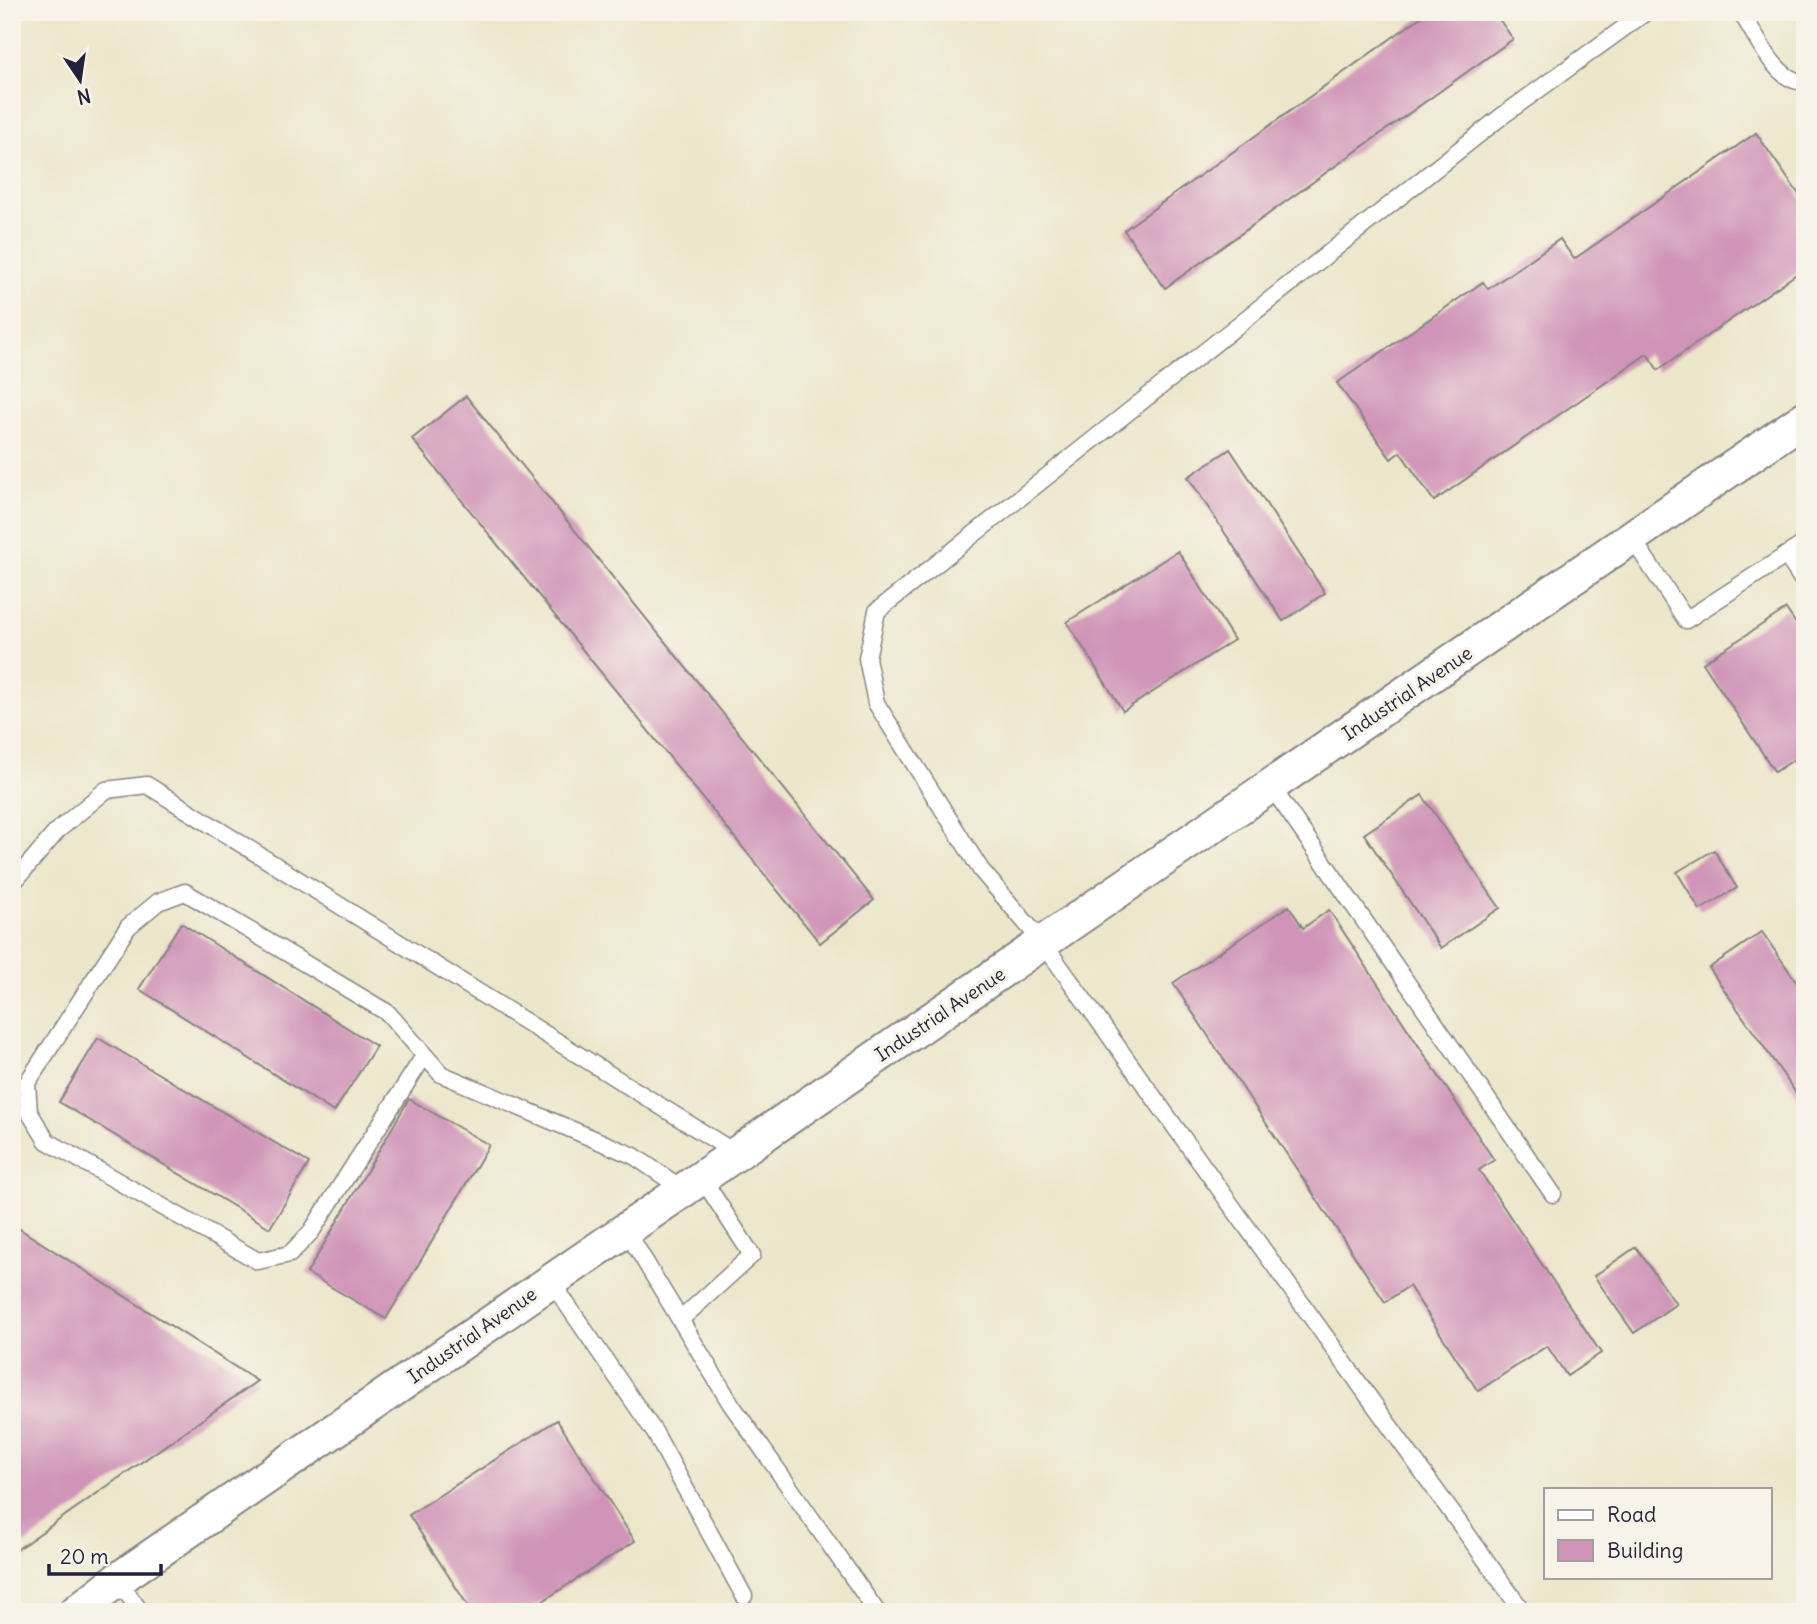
<svg xmlns="http://www.w3.org/2000/svg" width="1817" height="1624" font-family="Delius,sans-serif">
	<style>
		.building { fill: #d094b8 }
		.lines { fill: none; stroke-linecap: round; stroke-linejoin: round }
		.service-casing { stroke: #878482; stroke-width: 19 }
		.minor-casing { stroke: #878482; stroke-width: 37 }
		.service { stroke: #fff; stroke-width: 16 }
		.minor { stroke: #fff; stroke-width: 33 }
		.labels { text-anchor: middle; stroke-width: 6; stroke-linejoin: round; paint-order: stroke }
		.street-label { font-size: 19px; fill: #22223b; stroke: #f7f3e8 }
	</style>
	<rect width="100%" height="100%" fill="#f7f3e8"/>
	<filter id="ink" filterUnits="userSpaceOnUse"><feTurbulence type="fractalNoise" baseFrequency=".0143" numOctaves="2"/><feDisplacementMap in="SourceGraphic" scale="14" xChannelSelector="R" yChannelSelector="G"/><feConvolveMatrix kernelMatrix="1 2 1 2 8 2 1 2 1" color-interpolation-filters="sRGB"/></filter>
	<filter id="wash" filterUnits="userSpaceOnUse"><feTurbulence type="fractalNoise" baseFrequency=".00686" numOctaves="4" result="noise"/><feDisplacementMap in="SourceGraphic" scale="28" xChannelSelector="R" yChannelSelector="G"/><feGaussianBlur stdDeviation="1.57" result="paint"/><feColorMatrix in="noise" values="0 0 0 0 0 0 0 0 0 0 0 0 0 0 0 0 0 1.4 0 .05"/><feComposite in="paint" operator="in"/></filter>
	<g filter="url(#wash)">
		<rect width="100%" height="100%" fill="#ece6ca"/>
		<g id="blocks">
			<g class="building">
				<path d="M 1428,12 L 1494,12 L 1513,39 L 1165,288 L 1124,230 Z"/>
				<path d="M 1756,133 L 1805,203 L 1805,268 L 1658,370 L 1647,354 L 1434,501 L 1400,452 L 1391,459 L 1337,383 L 1483,282 L 1488,289 L 1560,239 L 1574,259 Z"/>
				<path d="M 466,396 L 874,900 L 820,943 L 412,439 Z"/>
				<path d="M 1230,449 L 1325,593 L 1283,621 L 1188,477 Z"/>
				<path d="M 1178,551 L 1234,640 L 1123,711 L 1067,622 Z"/>
				<path d="M 1786,609 L 1805,637 L 1805,752 L 1775,772 L 1703,663 Z"/>
				<path d="M 1422,795 L 1500,908 L 1441,948 L 1364,834 Z"/>
				<path d="M 1714,850 L 1737,888 L 1700,910 L 1677,872 Z"/>
				<path d="M 1289,906 L 1303,928 L 1329,910 L 1494,1160 L 1479,1170 L 1601,1353 L 1567,1376 L 1547,1346 L 1478,1391 L 1409,1286 L 1385,1302 L 1173,983 Z"/>
				<path d="M 181,923 L 376,1046 L 334,1112 L 139,989 Z"/>
				<path d="M 1762,932 L 1805,994 L 1805,1106 L 1709,968 Z"/>
				<path d="M 98,1038 L 309,1163 L 270,1228 L 59,1102 Z"/>
				<path d="M 409,1099 L 489,1145 L 386,1319 L 307,1273 Z"/>
				<path d="M 12,1224 L 257,1381 L 12,1553 Z"/>
				<path d="M 1636,1247 L 1676,1304 L 1634,1333 L 1594,1276 Z"/>
				<path d="M 557,1420 L 635,1541 L 526,1612 L 472,1612 L 409,1515 Z"/>
			</g>
		</g>
	</g>
	<g filter="url(#ink)">
		<use href="#blocks" fill-opacity="0" stroke="#878482" stroke-width="2"/>
		<g class="lines">
			<defs>
				<g id="service">
					<path d="M 1741,12 C 1754,32 1778,86 1805,81"/>
					<path d="M 1632,538 L 1686,620 L 1805,543"/>
					<path d="M 1786,555 L 1805,584"/>
					<path d="M 1271,786 L 1553,1194"/>
					<path d="M 12,884 L 58,830 L 106,790 L 147,785 L 737,1154"/>
					<path d="M 424,1056 L 311,1232 L 290,1254 L 258,1261 L 47,1141 L 29,1112 L 27,1083 L 128,927 L 158,902 L 185,892 L 388,1013 L 441,1074 L 634,1156 L 684,1190"/>
					<path d="M 626,1230 L 731,1404 L 877,1612"/>
					<path d="M 551,1281 L 655,1433 L 744,1596"/>
					<path d="M 680,1320 L 752,1255 L 702,1178"/>
					<path d="M 117,1580 L 141,1612"/>
					<path d="M 1523,1612 L 1043,943 L 981,870 L 876,703 L 867,658 L 877,611 L 1502,116 L 1646,12"/>
				</g>
				<path id="minor" d="M 76,1612 L 117,1580 L 1805,418"/>
			</defs>
			<use href="#service" class="service-casing"/>
			<use href="#minor" class="minor-casing"/>
			<use href="#service" class="service"/>
			<use href="#minor" class="minor"/>
		</g>
	</g>
	<g class="labels">
		<g class="street-label">
			<text transform="translate(1407 693) rotate(-34)" y="7">Industrial Avenue</text>
			<text transform="translate(940 1014) rotate(-34)" y="7">Industrial Avenue</text>
			<text transform="translate(472 1335) rotate(-35)" y="7">Industrial Avenue</text>
		</g>
	</g>
	<rect width="1817" height="1624" fill="none" stroke="#f7f3e8" stroke-width="42"/>
	<rect x="1544" y="1488" width="228" height="91" fill="#f7f3e8" stroke="#a29fa3" stroke-width="2"/>
	<rect x="1558" y="1510" width="35" height="10" fill="#ffffff" stroke="#a29fa3" stroke-width="2"/>
	<text x="1607" y="1522" font-size="21" fill="#22223b">Road</text>
	<rect x="1558" y="1540" width="35" height="21" fill="#d094b8" stroke="#a29fa3" stroke-width="2"/>
	<text x="1607" y="1558" font-size="21" fill="#22223b">Building</text>
	<g transform="translate(80 80) rotate(167)" stroke="#f7f3e8" stroke-width="5" paint-order="stroke">
	<path d="M0-5L12 26L0 18L-12 26Z" fill="#22223b"/>
	<text y="-10" font-size="19" font-weight="bold" text-anchor="middle" fill="#22223b">N</text>
	</g>
	<path d="M49 1564v10h112v-10" fill="none" stroke="#22223b" stroke-width="3.5"/>
	<text x="60" y="1564" font-size="21" fill="#22223b" stroke="#f7f3e8" stroke-width="5" paint-order="stroke">20 m</text>
</svg>
